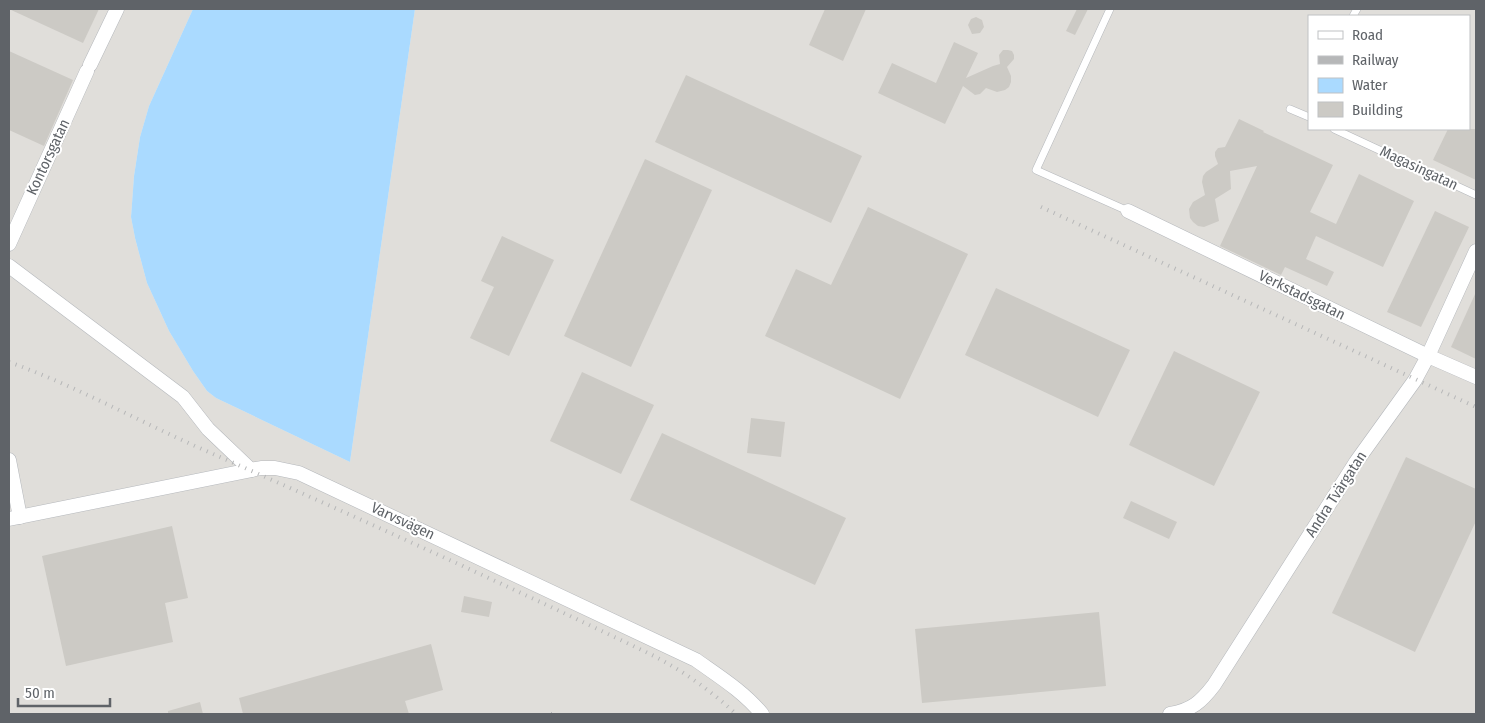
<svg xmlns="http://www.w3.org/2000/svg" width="1485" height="723" font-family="'Fira Sans Condensed',sans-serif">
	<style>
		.industrial { fill: #e0deda; fill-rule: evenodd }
		.water { fill: #aadaff }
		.building { fill: #cccac5 }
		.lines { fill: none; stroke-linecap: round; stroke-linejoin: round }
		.service-casing { stroke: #b5b8bc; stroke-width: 8 }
		.minor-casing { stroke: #b5b8bc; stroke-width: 15 }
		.service { stroke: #fff; stroke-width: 7 }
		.minor { stroke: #fff; stroke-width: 14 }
		.rail { stroke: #b6b7b8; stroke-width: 4; stroke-dasharray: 1 6; stroke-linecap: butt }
		.labels { text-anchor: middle; stroke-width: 4; stroke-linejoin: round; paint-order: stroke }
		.street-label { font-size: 15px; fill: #5f6368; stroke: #fff }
	</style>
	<rect width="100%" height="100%" fill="#f1efe8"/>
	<path class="industrial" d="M 9,9 L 193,9 L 149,106 L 140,137 L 134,176 L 131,217 L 135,238 L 147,283 L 169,331 L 193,371 L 207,391 L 216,398 L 350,462 L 415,9 L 1476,9 L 1476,714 L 9,714 ZM 1309,16 L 1469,16 L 1469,129 L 1309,129 Z"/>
	<path class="water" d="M 193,9 L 415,9 L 350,462 L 216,398 L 207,391 L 193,371 L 169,331 L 147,283 L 135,238 L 131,217 L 134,176 L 140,137 L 149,106 Z"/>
	<g class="building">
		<path d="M 9,9 L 99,9 L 83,43 Z"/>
		<path d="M 825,9 L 866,9 L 843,61 L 809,45 Z"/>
		<path d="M 1077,9 L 1088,9 L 1075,35 L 1066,31 Z"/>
		<path d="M 976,17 L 982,20 L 984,27 L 980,33 L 972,34 L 968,25 L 971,19 Z"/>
		<path d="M 954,42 L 978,53 L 966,78 L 993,66 L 1000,64 L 999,55 L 1003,50 L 1008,50 L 1012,51 L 1014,55 L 1014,59 L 1007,67 L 1011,76 L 1011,82 L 1009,87 L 1005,90 L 997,92 L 986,88 L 980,94 L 975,95 L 963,86 L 945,124 L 878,93 L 892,63 L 936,83 Z"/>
		<path d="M 9,51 L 73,80 L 44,146 L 9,130 Z"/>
		<path d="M 686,75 L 862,156 L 831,223 L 655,142 Z"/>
		<path d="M 1239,119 L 1264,131 L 1263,132 L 1333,165 L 1310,212 L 1336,224 L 1359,174 L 1414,201 L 1383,267 L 1316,236 L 1306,259 L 1334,272 L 1327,286 L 1285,267 L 1281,275 L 1220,246 L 1257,166 L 1230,171 L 1231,189 L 1215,199 L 1219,221 L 1204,227 L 1198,226 L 1193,222 L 1190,218 L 1189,209 L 1193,202 L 1205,195 L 1202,182 L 1203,176 L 1206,172 L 1218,164 L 1215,156 L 1215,152 L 1218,148 L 1225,147 Z"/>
		<path d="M 1448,129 L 1476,129 L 1476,180 L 1433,160 Z"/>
		<path d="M 645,159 L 712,190 L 631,367 L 564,336 Z"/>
		<path d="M 868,207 L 968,254 L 900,399 L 765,336 L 796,269 L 831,285 Z"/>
		<path d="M 1435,211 L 1469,227 L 1421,327 L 1387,312 Z"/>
		<path d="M 502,236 L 554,260 L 509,356 L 470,338 L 494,287 L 481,281 Z"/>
		<path d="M 996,288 L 1130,350 L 1098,417 L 965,355 Z"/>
		<path d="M 1476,292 L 1476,359 L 1451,347 Z"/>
		<path d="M 1174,351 L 1260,392 L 1214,486 L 1129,445 Z"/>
		<path d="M 582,372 L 654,405 L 621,474 L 550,441 Z"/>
		<path d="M 751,418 L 785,422 L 781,457 L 747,453 Z"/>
		<path d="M 662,433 L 846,518 L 815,585 L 630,500 Z"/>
		<path d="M 1406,457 L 1476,489 L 1476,521 L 1415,652 L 1332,613 Z"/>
		<path d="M 1131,501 L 1177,522 L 1169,539 L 1123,518 Z"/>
		<path d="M 172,526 L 188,598 L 165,603 L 173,642 L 66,666 L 42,556 Z"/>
		<path d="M 464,596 L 492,602 L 489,617 L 461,612 Z"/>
		<path d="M 1099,612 L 1106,686 L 922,703 L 915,629 Z"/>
		<path d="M 431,644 L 443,690 L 405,701 L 409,714 L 243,714 L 239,698 Z"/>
		<path d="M 200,702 L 203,714 L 168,714 L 168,711 Z"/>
	</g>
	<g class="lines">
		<defs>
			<g id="service">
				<path d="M 1110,9 L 1036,170 L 1128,211"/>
				<path d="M 1353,16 L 1357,9"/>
				<path d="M 1290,109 L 1309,117"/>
				<path d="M 1334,129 L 1476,195"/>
			</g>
			<g id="minor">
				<path d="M 90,65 L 117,9"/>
				<path d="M 1128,211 L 1428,356 L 1476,377"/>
				<path d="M 9,244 L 87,71"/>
				<path d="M 9,266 L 183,397 L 208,429 L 251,470"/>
				<path d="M 9,460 L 20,517"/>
				<path d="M 9,519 L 261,468 L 275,468 L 299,473 L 696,660 C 720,677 744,692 762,714"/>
				<path d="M 1170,714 C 1192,710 1201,702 1214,685 L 1356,462 L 1415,380 L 1428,356 L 1476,251"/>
			</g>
		</defs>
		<use href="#service" class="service-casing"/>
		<use href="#minor" class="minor-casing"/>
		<use href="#service" class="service"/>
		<use href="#minor" class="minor"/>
		<g class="rail">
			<path d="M 1041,207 L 1476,407"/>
			<path d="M 9,362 C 73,385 133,418 195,446 C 348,513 500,582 650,654 C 682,670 710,690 736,714"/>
			<path d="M 551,714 L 555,714"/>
		</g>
	</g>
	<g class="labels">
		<g class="street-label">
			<text transform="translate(48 157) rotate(-65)" y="5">Kontorsgatan</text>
			<text transform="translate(1419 168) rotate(25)" y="5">Magasingatan</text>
			<text transform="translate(1302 295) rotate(26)" y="5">Verkstadsgatan</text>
			<text transform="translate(1336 494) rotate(-57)" y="5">Andra Tvärgatan</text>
			<text transform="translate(403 521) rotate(25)" y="5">Varvsvägen</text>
		</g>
	</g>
	<rect width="1485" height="723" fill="none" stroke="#5f6368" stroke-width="20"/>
	<rect x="1308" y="15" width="162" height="115" fill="#ffffff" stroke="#bfc1c3"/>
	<rect x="1318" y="31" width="25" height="8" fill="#ffffff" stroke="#bfc1c3"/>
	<text x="1352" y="40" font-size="15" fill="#5f6368">Road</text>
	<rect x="1318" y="56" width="25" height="8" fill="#b6b7b8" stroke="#bfc1c3"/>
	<text x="1352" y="65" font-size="15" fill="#5f6368">Railway</text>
	<rect x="1318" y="78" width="25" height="15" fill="#aadaff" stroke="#bfc1c3"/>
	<text x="1352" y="90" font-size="15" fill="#5f6368">Water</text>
	<rect x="1318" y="102" width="25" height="15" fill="#cccac5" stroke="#bfc1c3"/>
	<text x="1352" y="115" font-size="15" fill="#5f6368">Building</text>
	<path d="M18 698v8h92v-8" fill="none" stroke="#5f6368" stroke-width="2.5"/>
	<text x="25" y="698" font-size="15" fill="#5f6368" stroke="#ffffff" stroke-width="4" paint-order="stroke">50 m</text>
</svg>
